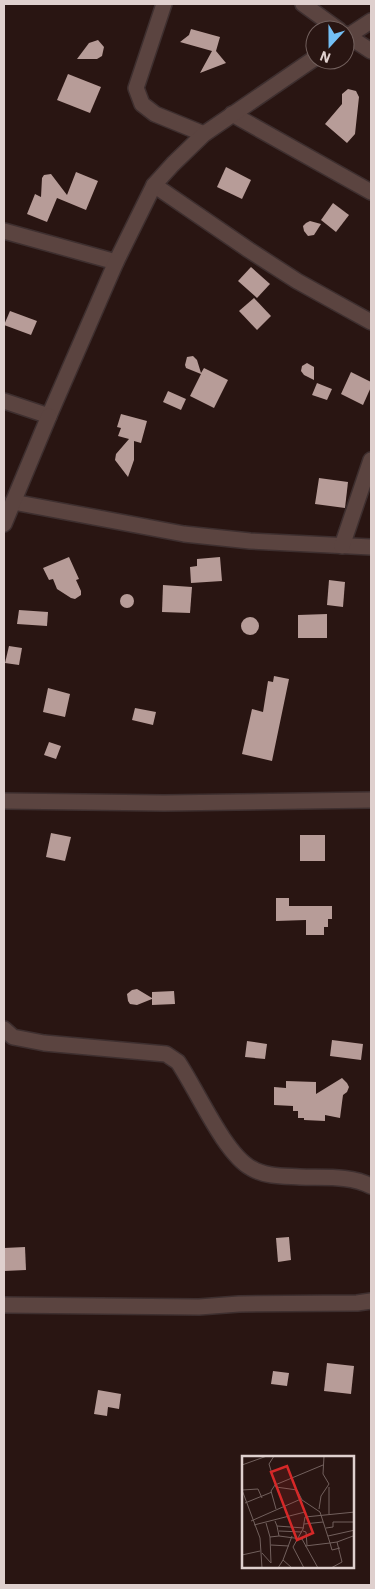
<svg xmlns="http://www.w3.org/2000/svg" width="375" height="1589" font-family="'IBM Plex Sans',sans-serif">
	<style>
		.building { fill: #b79c98 }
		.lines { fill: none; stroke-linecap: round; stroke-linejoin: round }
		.minor-casing { stroke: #3e2f2f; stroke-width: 18 }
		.minor { stroke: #5b4440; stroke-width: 15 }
		.inset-road { fill: none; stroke: #72605d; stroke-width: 1 }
		.view { fill: #d62828; fill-opacity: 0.15; stroke: #d62828; stroke-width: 2.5 }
		.inset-edge { fill: none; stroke: #dfd0ce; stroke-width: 2.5 }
	</style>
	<rect width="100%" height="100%" fill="#291512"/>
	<g class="building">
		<path d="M 191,29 L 220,37 L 216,51 L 226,63 L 200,73 L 212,51 L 180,42 L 189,35 Z"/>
		<path d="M 98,40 L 104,47 L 102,56 L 97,59 L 77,59 L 89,43 Z"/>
		<path d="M 68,74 L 101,87 L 90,113 L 57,100 Z"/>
		<path d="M 348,89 L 356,91 L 359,97 L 355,134 L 347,143 L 325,124 L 342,104 L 342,94 Z"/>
		<path d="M 226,167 L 251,180 L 242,199 L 217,187 Z"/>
		<path d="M 76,172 L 98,181 L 86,210 L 57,198 L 47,222 L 27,214 L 35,194 L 41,197 L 42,178 L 44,175 L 51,174 L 67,195 Z"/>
		<path d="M 333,203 L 349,215 L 336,232 L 321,220 Z"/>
		<path d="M 310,221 L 321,224 L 314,235 L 308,236 L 304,231 L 303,226 L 306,223 Z"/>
		<path d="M 251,267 L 270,284 L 257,298 L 238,281 Z"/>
		<path d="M 254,298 L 271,316 L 257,330 L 239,311 Z"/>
		<path d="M 10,311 L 37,321 L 31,335 L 4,325 Z"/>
		<path d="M 193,356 L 197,360 L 201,373 L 204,368 L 228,380 L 214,408 L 190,396 L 201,374 L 186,368 L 185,365 L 187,357 Z"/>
		<path d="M 307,363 L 314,367 L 314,380 L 304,375 L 301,371 L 302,366 Z"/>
		<path d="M 351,372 L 371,382 L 371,387 L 363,405 L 341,394 Z"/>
		<path d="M 317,383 L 332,389 L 327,400 L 312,395 Z"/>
		<path d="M 168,391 L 186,399 L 181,410 L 163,402 Z"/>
		<path d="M 121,414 L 147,421 L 141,443 L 134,441 L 134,460 L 128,477 L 115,460 L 116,454 L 129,439 L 118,436 L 121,428 L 117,427 Z"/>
		<path d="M 319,478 L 348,482 L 345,508 L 315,504 Z"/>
		<path d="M 69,557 L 79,579 L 76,580 L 81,591 L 81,595 L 75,599 L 71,598 L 57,589 L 53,579 L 49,580 L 43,568 Z"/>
		<path d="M 220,557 L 222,581 L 191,583 L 190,567 L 197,566 L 197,559 Z"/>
		<path d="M 329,580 L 345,582 L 343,607 L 327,605 Z"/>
		<path d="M 163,585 L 192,587 L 190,613 L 162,612 Z"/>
		<circle cx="127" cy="601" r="7"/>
		<path d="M 19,610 L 48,612 L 47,626 L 17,624 Z"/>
		<path d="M 327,614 L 327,638 L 298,638 L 298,615 Z"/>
		<circle cx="250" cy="626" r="9"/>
		<path d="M 9,646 L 22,648 L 19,665 L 5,663 Z"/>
		<path d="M 274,676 L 289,679 L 272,761 L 242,754 L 252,709 L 263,712 L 268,681 L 273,682 Z"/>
		<path d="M 48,688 L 70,694 L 65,717 L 43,712 Z"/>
		<path d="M 135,708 L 156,712 L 153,725 L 132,720 Z"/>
		<path d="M 49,742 L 61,746 L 56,759 L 44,755 Z"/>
		<path d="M 51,833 L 71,837 L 65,861 L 46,857 Z"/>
		<rect x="300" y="835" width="25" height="26"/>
		<path d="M 276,898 L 289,898 L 289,906 L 332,906 L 332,919 L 328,919 L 328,927 L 324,927 L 324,935 L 306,935 L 306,920 L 276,921 Z"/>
		<path d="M 137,989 L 152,998 L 152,992 L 174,991 L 175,1004 L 152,1005 L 152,999 L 137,1005 L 130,1004 L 128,1001 L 127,994 L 132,990 Z"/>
		<path d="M 332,1040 L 363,1044 L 361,1060 L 330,1056 Z"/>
		<path d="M 247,1041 L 267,1044 L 265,1059 L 245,1057 Z"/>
		<path d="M 342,1078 L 347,1083 L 349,1087 L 347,1092 L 343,1095 L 340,1118 L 325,1115 L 325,1121 L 304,1120 L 304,1118 L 298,1118 L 298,1111 L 293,1111 L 293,1106 L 274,1105 L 274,1087 L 286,1088 L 286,1081 L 316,1082 L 316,1094 Z"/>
		<path d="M 289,1237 L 291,1260 L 278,1262 L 276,1238 Z"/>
		<path d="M 25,1247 L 26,1270 L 4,1271 L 4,1248 Z"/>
		<path d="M 327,1363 L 354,1366 L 351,1394 L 324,1391 Z"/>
		<path d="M 273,1371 L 289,1373 L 287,1386 L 271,1384 Z"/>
		<path d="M 98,1390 L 121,1394 L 119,1409 L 108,1407 L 107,1416 L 94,1414 Z"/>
	</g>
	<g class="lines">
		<defs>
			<g id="minor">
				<path d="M 164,4 L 136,88 L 142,104 L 155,114 L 204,134"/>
				<path d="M 303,4 L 339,30"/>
				<path d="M 345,34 L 371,51"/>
				<path d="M 345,38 L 371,21"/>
				<path d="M 232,114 L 371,192"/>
				<path d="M 154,185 L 249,250 L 297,281 L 371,322"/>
				<path d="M 4,231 L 116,262"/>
				<path d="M 4,401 L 49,416 L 116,262 L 154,185 L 173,164 L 204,134 L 315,58"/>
				<path d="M 13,502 L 184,534 L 250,541 L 371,547"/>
				<path d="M 4,524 L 49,416"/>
				<path d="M 342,546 L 371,460"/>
				<path d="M 4,801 L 164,803 L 371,800"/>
				<path d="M 4,1029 L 13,1037 L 44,1043 L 166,1054 L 178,1062 C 197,1090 224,1153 251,1168 C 266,1177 284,1176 300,1177 C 323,1178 350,1175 371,1186"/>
				<path d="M 4,1305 L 199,1307 L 239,1304 L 357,1303 L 371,1301"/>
			</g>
		</defs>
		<use href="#minor" class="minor-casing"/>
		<use href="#minor" class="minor"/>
	</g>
	<g transform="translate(242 1456)">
		<rect width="112" height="112" fill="#291512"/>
		<path class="inset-road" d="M 32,0 L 27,8 L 34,31 L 55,34 L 60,44 L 78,56 L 88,87 L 95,86 L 100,106 L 89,112M 0,9 L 25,0M 20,42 L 16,33 L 0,34 L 18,82 L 20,112M 3,47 L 30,36M 34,53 L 29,35 L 33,29 L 81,9M 77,53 L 79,40 L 87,28 L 81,18 L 82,0M 87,58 L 87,31M 9,65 L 59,43M 33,65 L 35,70 L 62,72M 24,67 L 28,81 L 37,80 L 35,70M 62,68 L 81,66M 12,69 L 63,56M 84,72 L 91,71 L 91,66 L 113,66M 37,75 L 60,76M 61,75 L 64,76 L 65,89M 37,80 L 60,83 L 76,112M 86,80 L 113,74M 95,86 L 111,80M 29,89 L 47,90M 63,90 L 88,87 L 90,94 L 98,92M 20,97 L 29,107 L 28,81M 0,99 L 18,95M 41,104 L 50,80M 36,112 L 41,104 L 50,112M 62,112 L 51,91 L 61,73 L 63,61 L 113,56"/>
		<path class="view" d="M 45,10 L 71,77 L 55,84 L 29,16 Z"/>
		<rect width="112" height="112" class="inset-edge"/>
	</g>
	<rect width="375" height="1589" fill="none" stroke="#dfd0ce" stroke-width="10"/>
	<g transform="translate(330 45) rotate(201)"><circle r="24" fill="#291512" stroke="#72605d"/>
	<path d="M0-4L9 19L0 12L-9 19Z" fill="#74c0f6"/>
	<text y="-8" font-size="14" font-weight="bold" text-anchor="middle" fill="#dfd0ce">N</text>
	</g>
</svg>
